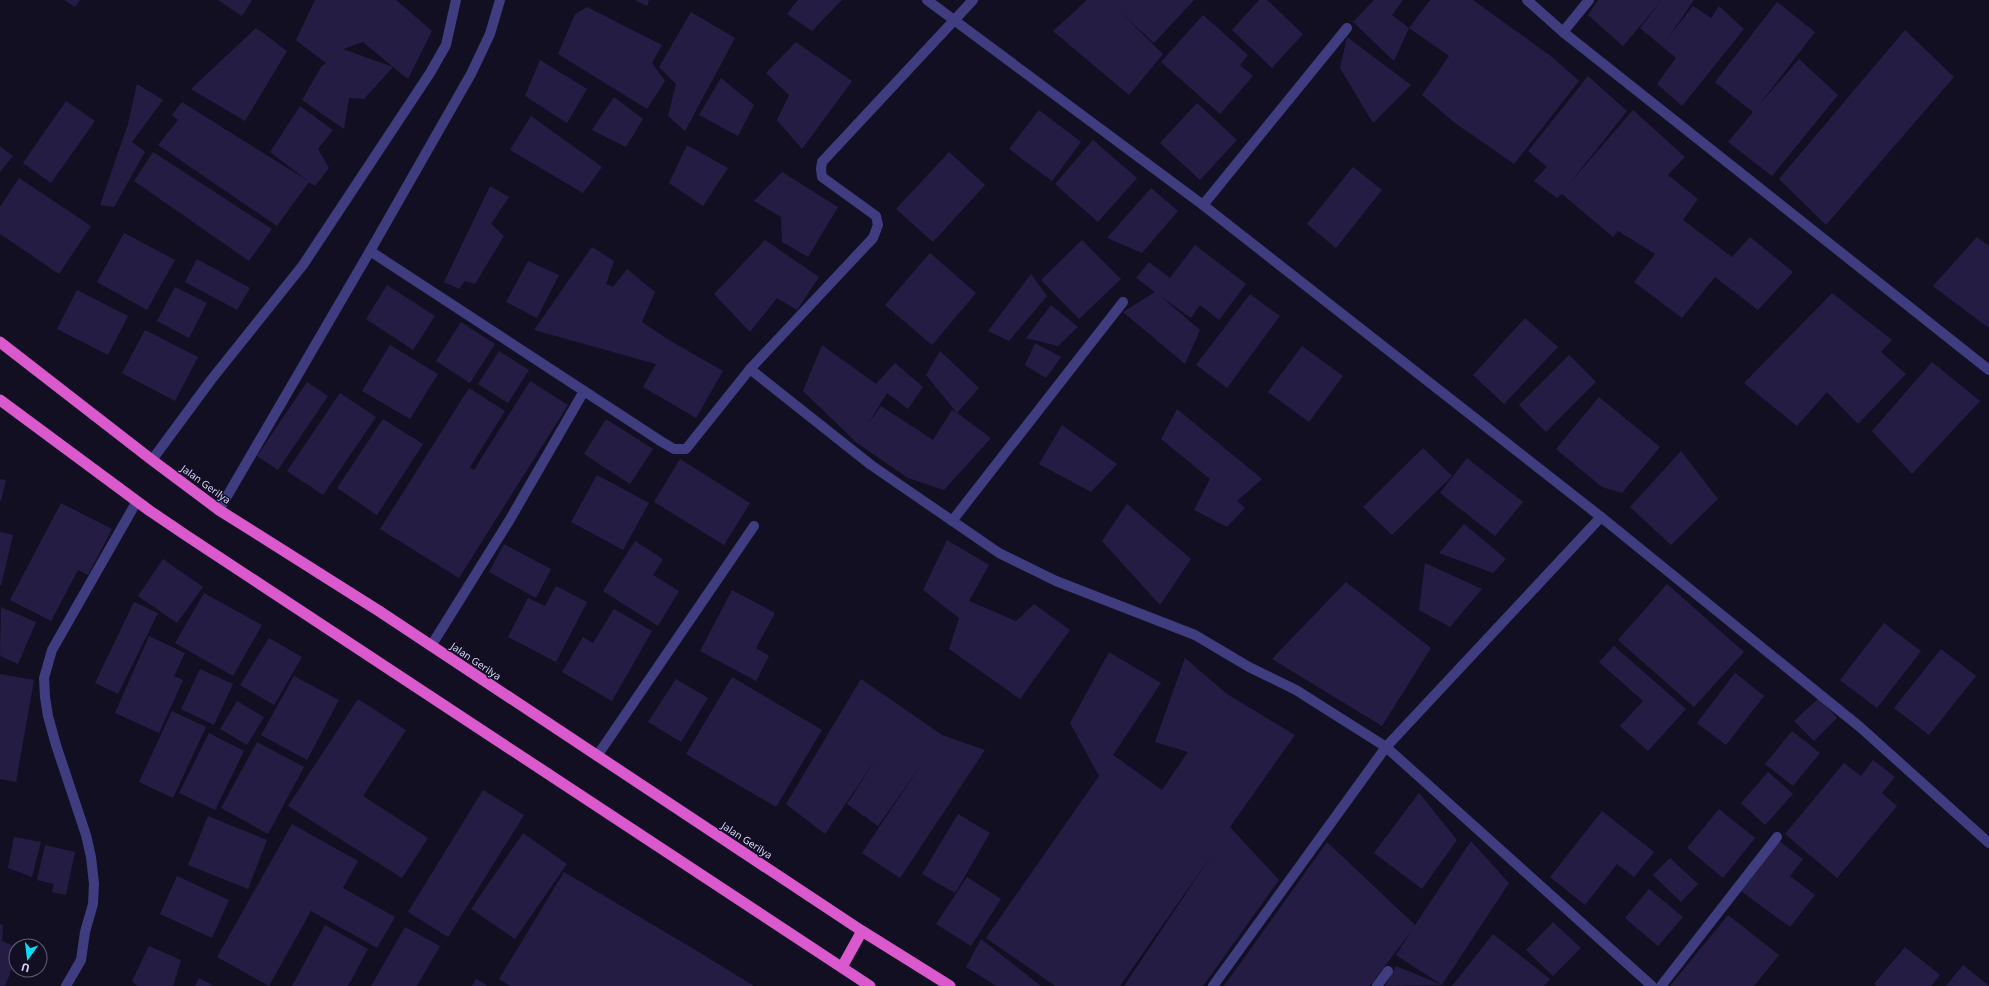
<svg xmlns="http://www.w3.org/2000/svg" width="1989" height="986" font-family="'Noto Sans',sans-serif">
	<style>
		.building { fill: #241c43; fill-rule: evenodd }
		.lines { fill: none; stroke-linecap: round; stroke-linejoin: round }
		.minor { stroke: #3f3d80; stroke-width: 10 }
		.trunk { stroke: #da5ace; stroke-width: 11 }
		.labels { text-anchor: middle; stroke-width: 3; stroke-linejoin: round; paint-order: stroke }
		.street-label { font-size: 10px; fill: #d8d4fd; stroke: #130f23 }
	</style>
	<rect width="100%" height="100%" fill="#130f23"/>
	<g class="building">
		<path d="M 64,0 L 80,0 L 75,7 Z"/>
		<path d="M 218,0 L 252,0 L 242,16 Z"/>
		<path d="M 315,0 L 396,0 L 432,31 L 408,79 L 393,67 L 364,99 L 349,98 L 344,129 L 302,100 L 321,67 L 326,63 L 296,40 ZM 363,42 L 393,67 L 343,49 Z"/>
		<path d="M 635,0 L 649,0 L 647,6 Z"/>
		<path d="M 798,0 L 842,0 L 812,31 L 787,14 Z"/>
		<path d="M 1087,0 L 1194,0 L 1154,43 L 1119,11 L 1163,54 L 1129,95 L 1053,31 Z"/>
		<path d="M 1259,0 L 1267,0 L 1303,34 L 1272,68 L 1232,30 Z"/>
		<path d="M 1374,0 L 1403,0 L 1392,15 L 1409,28 L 1394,61 L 1353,22 Z"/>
		<path d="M 1430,0 L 1473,0 L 1552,57 L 1579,81 L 1514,164 L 1455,123 L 1422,95 L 1449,56 L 1409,28 Z"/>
		<path d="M 1598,0 L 1694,0 L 1668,38 L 1693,6 L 1711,18 L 1719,6 L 1744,29 L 1682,106 L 1657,84 L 1676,58 L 1640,28 L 1661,1 L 1623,46 L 1588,15 Z"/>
		<path d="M 1777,2 L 1815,32 L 1759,105 L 1799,59 L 1838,95 L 1772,176 L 1728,142 L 1753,112 L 1715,82 Z"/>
		<path d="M 587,7 L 662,45 L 652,63 L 665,81 L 647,109 L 558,54 L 575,14 Z"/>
		<path d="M 691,12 L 735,38 L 685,131 L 668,116 L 676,84 L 659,67 Z"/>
		<path d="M 1203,15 L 1248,55 L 1240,65 L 1253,76 L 1220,114 L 1161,62 Z"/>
		<path d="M 256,28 L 287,51 L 245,121 L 191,89 Z"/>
		<path d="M 1905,30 L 1954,77 L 1826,225 L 1779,179 Z"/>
		<path d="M 1347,37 L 1411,85 L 1373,123 L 1340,68 Z"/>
		<path d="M 796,42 L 852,81 L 802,149 L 777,120 L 789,95 L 766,73 Z"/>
		<path d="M 540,60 L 587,89 L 567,123 L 525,96 Z"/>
		<path d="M 1588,76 L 1627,111 L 1569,184 L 1633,110 L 1685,157 L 1668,175 L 1698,199 L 1683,220 L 1732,257 L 1750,237 L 1793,272 L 1758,310 L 1715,277 L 1682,318 L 1634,282 L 1655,254 L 1618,231 L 1613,237 L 1562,194 L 1557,198 L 1534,181 L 1547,167 L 1528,151 Z"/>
		<path d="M 721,78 L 754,105 L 738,136 L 699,115 Z"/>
		<path d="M 137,84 L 163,100 L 132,142 L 145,152 L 114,207 L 100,205 L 128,124 Z"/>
		<path d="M 614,97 L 643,119 L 626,147 L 592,130 Z"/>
		<path d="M 66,101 L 95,121 L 51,183 L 23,163 Z"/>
		<path d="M 182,102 L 308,181 L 270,152 L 300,106 L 333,130 L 318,149 L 329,168 L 315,186 L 309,182 L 277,226 L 158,145 L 178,120 L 172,115 Z"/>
		<path d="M 1197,103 L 1237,140 L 1200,180 L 1160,143 Z"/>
		<path d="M 1039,110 L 1081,142 L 1052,181 L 1009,149 Z"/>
		<path d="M 531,116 L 602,167 L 583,193 L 510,150 Z"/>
		<path d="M 1093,140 L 1137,178 L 1098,222 L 1055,184 Z"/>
		<path d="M 687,145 L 728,168 L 703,206 L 669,183 Z"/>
		<path d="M 0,146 L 13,156 L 0,172 Z"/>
		<path d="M 153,152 L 272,229 L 249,261 L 134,181 Z"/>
		<path d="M 949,152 L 985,185 L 933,242 L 896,209 Z"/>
		<path d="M 1353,167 L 1382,190 L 1336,248 L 1307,224 Z"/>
		<path d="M 782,172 L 838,207 L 808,257 L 782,242 L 781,217 L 754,201 Z"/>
		<path d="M 19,178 L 91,226 L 59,274 L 0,234 L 0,207 Z"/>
		<path d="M 490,186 L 509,197 L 491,224 L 504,236 L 475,284 L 465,281 L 459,289 L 444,282 Z"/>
		<path d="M 1151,188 L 1178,211 L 1142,253 L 1107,238 Z"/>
		<path d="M 124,233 L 175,260 L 147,310 L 97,282 Z"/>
		<path d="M 1977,237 L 1989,246 L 1989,328 L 1933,286 Z"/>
		<path d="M 765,240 L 819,277 L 797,310 L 777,298 L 750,332 L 714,294 Z"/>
		<path d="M 1082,240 L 1121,279 L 1079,319 L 1041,280 Z"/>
		<path d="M 1195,245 L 1246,284 L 1219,320 L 1200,305 L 1191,318 L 1159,295 L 1200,330 L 1185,364 L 1123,312 L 1155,292 L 1136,278 L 1149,262 L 1170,278 Z"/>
		<path d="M 592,247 L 614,261 L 606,284 L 613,287 L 627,269 L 655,292 L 642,322 L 669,340 L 723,371 L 696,418 L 643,387 L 656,364 L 534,330 Z"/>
		<path d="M 930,253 L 976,293 L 932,345 L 885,305 Z"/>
		<path d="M 197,259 L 250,288 L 237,310 L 185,282 Z"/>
		<path d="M 528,261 L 559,275 L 537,318 L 506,302 Z"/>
		<path d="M 1031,274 L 1047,296 L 1009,341 L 988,331 Z"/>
		<path d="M 387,285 L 435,316 L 413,350 L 366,319 Z"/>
		<path d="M 175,287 L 207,303 L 189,338 L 157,321 Z"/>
		<path d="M 77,290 L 128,316 L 108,355 L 57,329 Z"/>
		<path d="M 1832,293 L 1892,340 L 1881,352 L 1906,374 L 1858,424 L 1827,392 L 1797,426 L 1744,383 Z"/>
		<path d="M 1250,294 L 1280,316 L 1227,388 L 1196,365 Z"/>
		<path d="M 1051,305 L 1078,327 L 1058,346 L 1026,338 Z"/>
		<path d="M 1525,318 L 1558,347 L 1504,404 L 1473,375 Z"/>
		<path d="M 461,322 L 495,344 L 470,383 L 436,361 Z"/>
		<path d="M 145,330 L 198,357 L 175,401 L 122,373 Z"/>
		<path d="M 1035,343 L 1061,357 L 1046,378 L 1025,365 Z"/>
		<path d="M 390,345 L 438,374 L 410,419 L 362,391 Z"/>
		<path d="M 822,345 L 876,384 L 895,363 L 923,387 L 908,409 L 887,393 L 868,424 L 881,406 L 933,440 L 952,410 L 957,413 L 926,375 L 940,351 L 979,388 L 957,413 L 991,438 L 944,490 L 908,478 L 857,443 L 803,391 Z"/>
		<path d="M 1302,346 L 1343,376 L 1309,422 L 1268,392 Z"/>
		<path d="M 499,351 L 529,370 L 508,403 L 478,384 Z"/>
		<path d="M 1569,355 L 1596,382 L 1546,432 L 1519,405 Z"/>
		<path d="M 1932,362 L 1980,401 L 1912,474 L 1872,431 Z"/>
		<path d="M 530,381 L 568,405 L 459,578 L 380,529 L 469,388 L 505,411 L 470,467 L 474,470 Z"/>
		<path d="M 307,382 L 328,396 L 278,470 L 257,456 Z"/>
		<path d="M 340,393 L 376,417 L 323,495 L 287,471 Z"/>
		<path d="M 1599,397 L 1660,447 L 1622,493 L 1602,487 L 1556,449 Z"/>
		<path d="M 1177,409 L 1262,479 L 1237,501 L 1245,508 L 1227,527 L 1194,510 L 1210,479 L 1161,439 Z"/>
		<path d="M 383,419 L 423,444 L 377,515 L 337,488 Z"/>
		<path d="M 606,419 L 653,449 L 630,484 L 584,454 Z"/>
		<path d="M 1062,425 L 1117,464 L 1091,492 L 1039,464 Z"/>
		<path d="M 1423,448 L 1452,476 L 1392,535 L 1363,507 Z"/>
		<path d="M 1681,451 L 1718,499 L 1671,545 L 1630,507 Z"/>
		<path d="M 1467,458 L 1523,502 L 1495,536 L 1440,493 Z"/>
		<path d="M 680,459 L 750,503 L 724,545 L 654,502 Z"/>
		<path d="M 597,475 L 649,503 L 623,550 L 571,522 Z"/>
		<path d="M 0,479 L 6,480 L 1,501 L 0,501 Z"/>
		<path d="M 61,503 L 112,529 L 88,575 L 78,570 L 51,621 L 10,600 Z"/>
		<path d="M 1127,504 L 1191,559 L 1160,605 L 1102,541 Z"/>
		<path d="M 1464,524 L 1506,559 L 1493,573 L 1439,553 Z"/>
		<path d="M 0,532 L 13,535 L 1,586 L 0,585 Z"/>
		<path d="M 947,540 L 989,565 L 969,601 L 1016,621 L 1034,604 L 1070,630 L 1020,699 L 949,649 L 959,618 L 923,590 Z"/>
		<path d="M 635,541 L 663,559 L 653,575 L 679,591 L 658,626 L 603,591 Z"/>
		<path d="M 504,544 L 551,569 L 536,598 L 489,572 Z"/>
		<path d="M 163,559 L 203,587 L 177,623 L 138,596 Z"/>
		<path d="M 1425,563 L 1482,589 L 1450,627 L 1419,610 Z"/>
		<path d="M 1346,582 L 1431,648 L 1382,726 L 1272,659 Z"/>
		<path d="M 1667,584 L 1744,652 L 1694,707 L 1618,640 Z"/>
		<path d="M 556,586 L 587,602 L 556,662 L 508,637 L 528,598 L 545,606 Z"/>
		<path d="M 732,590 L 775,613 L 756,648 L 769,656 L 756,681 L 700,651 Z"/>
		<path d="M 204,593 L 262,625 L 233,676 L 175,643 Z"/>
		<path d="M 134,602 L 158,613 L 118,694 L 95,683 Z"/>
		<path d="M 1,607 L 36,622 L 18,664 L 0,656 Z"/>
		<path d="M 614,609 L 652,631 L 612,701 L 562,672 L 583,637 L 593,643 Z"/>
		<path d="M 1884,623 L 1921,651 L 1877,708 L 1840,680 Z"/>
		<path d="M 149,636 L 185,653 L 174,676 L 183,680 L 159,733 L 115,713 Z"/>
		<path d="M 269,638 L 302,657 L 274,705 L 240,685 Z"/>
		<path d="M 1614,646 L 1686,709 L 1648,751 L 1620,726 L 1643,701 L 1599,662 Z"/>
		<path d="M 1941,649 L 1976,676 L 1929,735 L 1894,708 Z"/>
		<path d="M 1109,652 L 1161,683 L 1113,755 L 1162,790 L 1188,752 L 1155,742 L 1185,658 L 1227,694 L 1295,735 L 1230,827 L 1279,880 L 1203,986 L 1124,986 L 1213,853 L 1120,986 L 1055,986 L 986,938 L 1099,776 L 1070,723 Z"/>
		<path d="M 200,669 L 233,684 L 214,725 L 181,709 Z"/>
		<path d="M 1735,673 L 1764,696 L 1726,745 L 1697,723 Z"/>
		<path d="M 0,674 L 34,680 L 16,782 L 0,779 Z"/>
		<path d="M 294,676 L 339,700 L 307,760 L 261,735 Z"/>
		<path d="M 732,677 L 822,730 L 776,807 L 686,754 Z"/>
		<path d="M 676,679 L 708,698 L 681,742 L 648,722 Z"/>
		<path d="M 861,679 L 942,735 L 985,750 L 900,878 L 862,853 L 922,763 L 878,826 L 847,804 L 876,759 L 825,834 L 786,804 Z"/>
		<path d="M 1819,698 L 1837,718 L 1814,741 L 1794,721 Z"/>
		<path d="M 358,699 L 406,730 L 363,796 L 428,838 L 402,878 L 288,806 Z"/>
		<path d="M 237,701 L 264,717 L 247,745 L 220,729 Z"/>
		<path d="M 172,711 L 206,727 L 173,798 L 139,782 Z"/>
		<path d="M 1792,731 L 1820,753 L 1793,786 L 1765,764 Z"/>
		<path d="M 209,733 L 244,751 L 215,810 L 179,793 Z"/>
		<path d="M 257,742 L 304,767 L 268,834 L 221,808 Z"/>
		<path d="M 1873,760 L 1895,777 L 1882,793 L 1897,806 L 1837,878 L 1785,834 L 1844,763 L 1861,776 Z"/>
		<path d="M 1768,772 L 1793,794 L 1765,825 L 1741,803 Z"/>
		<path d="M 483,790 L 524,815 L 448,937 L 408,912 Z"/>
		<path d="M 1419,793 L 1457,840 L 1422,889 L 1374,853 Z"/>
		<path d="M 1719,809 L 1755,838 L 1723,878 L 1687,848 Z"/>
		<path d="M 1602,811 L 1654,852 L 1634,877 L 1617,864 L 1585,905 L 1550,877 Z"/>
		<path d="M 958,814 L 990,833 L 955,893 L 922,874 Z"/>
		<path d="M 208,816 L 267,840 L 248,889 L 188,865 Z"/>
		<path d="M 292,824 L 358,861 L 343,888 L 395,917 L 377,948 L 311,911 L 269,986 L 217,957 Z"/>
		<path d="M 523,833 L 567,864 L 515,939 L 471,909 Z"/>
		<path d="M 14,837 L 41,842 L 32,877 L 8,868 Z"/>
		<path d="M 1471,841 L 1509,883 L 1442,985 L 1396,955 L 1412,930 L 1370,986 L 1224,986 L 1327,842 L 1415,925 Z"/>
		<path d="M 1779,841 L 1803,859 L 1790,876 L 1815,895 L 1790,927 L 1741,891 Z"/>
		<path d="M 45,845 L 75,852 L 66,895 L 52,892 L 54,884 L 37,880 Z"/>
		<path d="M 1670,858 L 1698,884 L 1681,902 L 1653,875 Z"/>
		<path d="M 564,872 L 697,951 L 754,986 L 510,986 L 499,979 Z"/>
		<path d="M 177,876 L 229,900 L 212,938 L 160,914 Z"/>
		<path d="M 967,877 L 1001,899 L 971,946 L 936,924 Z"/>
		<path d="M 1649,889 L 1683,917 L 1658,946 L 1625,918 Z"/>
		<path d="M 1728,915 L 1779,955 L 1754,986 L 1670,986 Z"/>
		<path d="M 1553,922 L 1581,948 L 1553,976 L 1526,950 Z"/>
		<path d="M 0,924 L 3,925 L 2,941 L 16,947 L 16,958 L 5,986 L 0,986 Z"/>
		<path d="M 325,925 L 368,949 L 348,986 L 292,986 Z"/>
		<path d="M 405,927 L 440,946 L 417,986 L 371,986 Z"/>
		<path d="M 1493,934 L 1550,979 L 1544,986 L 1452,986 Z"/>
		<path d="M 981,939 L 1041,986 L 996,986 L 966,967 Z"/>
		<path d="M 149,946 L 181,960 L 173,986 L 137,986 L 132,981 Z"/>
		<path d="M 1905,947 L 1940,975 L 1931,986 L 1877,986 L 1874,984 Z"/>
		<path d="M 1963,965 L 1989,986 L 1946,986 Z"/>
		<path d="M 1396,966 L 1442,985 L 1385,986 Z"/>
		<path d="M 199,978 L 214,986 L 195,986 Z"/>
		<path d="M 476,979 L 488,986 L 472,986 Z"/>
	</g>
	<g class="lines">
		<g class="minor">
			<path d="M 927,0 L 1203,205 L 1601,517 L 1860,727 L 1989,843"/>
			<path d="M 1527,0 L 1563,32 L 1989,370"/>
			<path d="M 1563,32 L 1589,0"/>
			<path d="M 1203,205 L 1347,28"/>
			<path d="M 370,251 L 662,442 L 674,449 L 686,449 L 750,369 L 873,238 L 878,225 L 876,216 L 822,177 L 821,169 L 822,162 L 973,0"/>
			<path d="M 750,369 L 871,465 L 999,553 L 1056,581 L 1195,635 L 1249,667 L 1296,690 L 1386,747 L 1652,986"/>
			<path d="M 152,460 L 211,380 L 303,265 L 430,73 L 446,45 L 456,0"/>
			<path d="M 219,510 L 370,251 L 471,74 L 490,34 L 500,0"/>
			<path d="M 952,521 L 1123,302"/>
			<path d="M 431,646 L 509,521 L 584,391"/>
			<path d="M 597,756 L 754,526"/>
			<path d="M 66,986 L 81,960 L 85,932 L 93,904 L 94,884 L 91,857 L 86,835 L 56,745 L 48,716 L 45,697 L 44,678 L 52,650 L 137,501"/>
			<path d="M 1213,986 L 1386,747 L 1601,517"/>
			<path d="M 1377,986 L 1388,971"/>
			<path d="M 1661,986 L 1777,837"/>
		</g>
		<g class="trunk">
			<path d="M 0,342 L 152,460 L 219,510 L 379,611 L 862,931 L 950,986"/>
			<path d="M 0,400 L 150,511 L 187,536 L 870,986"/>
			<path d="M 842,967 L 862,931"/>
		</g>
	</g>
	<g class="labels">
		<g class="street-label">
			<text transform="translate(206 484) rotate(36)" y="4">Jalan Gerilya</text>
			<text transform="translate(476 661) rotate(34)" y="4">Jalan Gerilya</text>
			<text transform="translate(747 840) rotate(33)" y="4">Jalan Gerilya</text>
		</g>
	</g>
	<g transform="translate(28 958) rotate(194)"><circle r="19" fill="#130f23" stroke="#625e7a"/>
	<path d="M0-3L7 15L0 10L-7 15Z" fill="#0bdcf1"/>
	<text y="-6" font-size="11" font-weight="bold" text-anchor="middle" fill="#d8d4fd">U</text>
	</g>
</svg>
